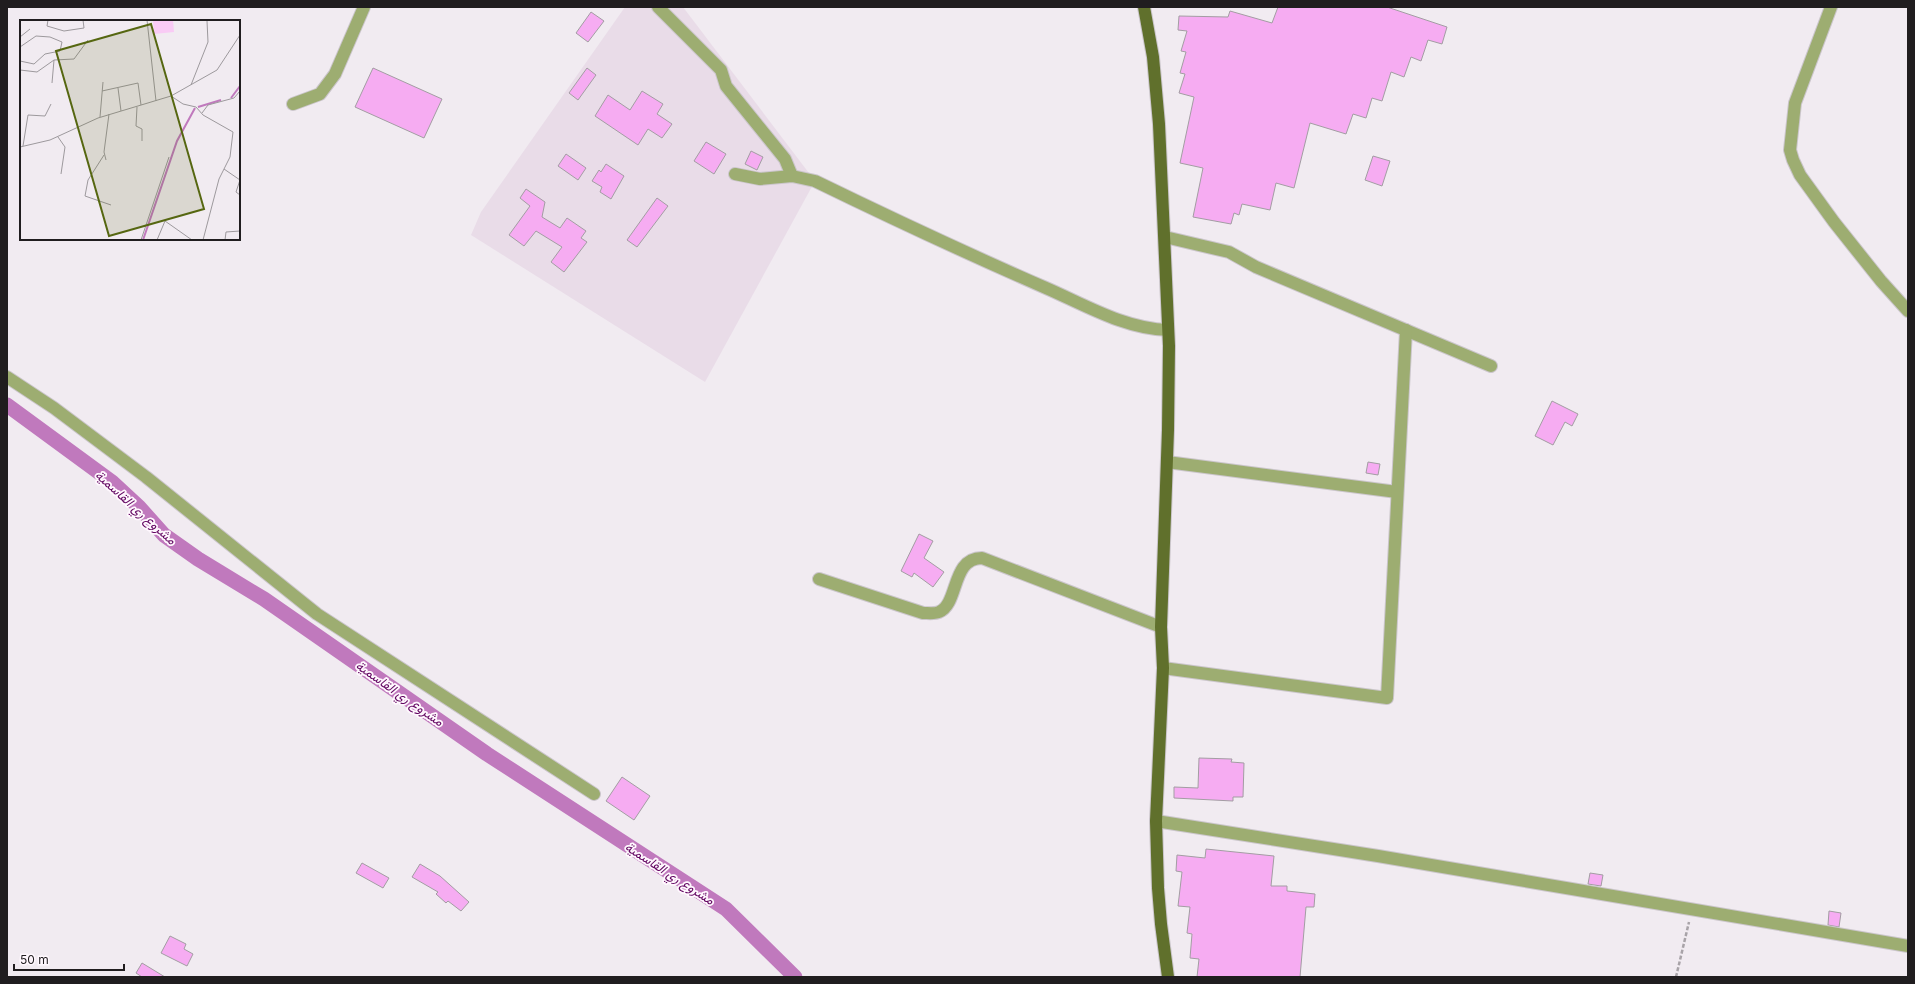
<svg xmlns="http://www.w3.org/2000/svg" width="1915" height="984" font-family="Inter,Vazirmatn,sans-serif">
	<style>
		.built { fill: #e9dce8 }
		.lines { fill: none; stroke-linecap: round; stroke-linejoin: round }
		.canal { stroke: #c079bd; stroke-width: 15 }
		.building { fill: #f6acf2; stroke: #a39da3 }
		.minor-casing { stroke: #cbc6cb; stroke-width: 14 }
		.major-casing { stroke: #cbc6cb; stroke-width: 14 }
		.path { stroke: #a8a3a8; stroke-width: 2.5; stroke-dasharray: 4 2; stroke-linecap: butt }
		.minor { stroke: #9dad71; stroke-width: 12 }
		.major { stroke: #60702c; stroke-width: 12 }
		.labels { text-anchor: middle; stroke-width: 3.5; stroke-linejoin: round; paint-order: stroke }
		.water-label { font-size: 13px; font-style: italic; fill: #630762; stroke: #fff8fe }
		.inset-river { fill: none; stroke: #c079bd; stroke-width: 2 }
		.inset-road { fill: none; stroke: #9d999d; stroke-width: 1 }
		.view { fill: #566711; fill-opacity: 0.15; stroke: #566711; stroke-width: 2 }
		.inset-edge { fill: none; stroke: #201d1f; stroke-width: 2 }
	</style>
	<rect width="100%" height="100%" fill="#f1ebf1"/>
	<path class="built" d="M 625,7 L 683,7 L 815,181 L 705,382 L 471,235 L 481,212 Z"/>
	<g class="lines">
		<path class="canal" d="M 7,405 L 112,482 L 139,507 L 164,535 L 198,559 L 264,599 L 487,754 L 726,909 L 795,977"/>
	</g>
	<g class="building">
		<path d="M 1278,7 L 1387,7 L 1447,27 L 1442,44 L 1428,40 L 1421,61 L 1411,57 L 1404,77 L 1391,72 L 1382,101 L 1372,98 L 1366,118 L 1353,114 L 1346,134 L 1310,123 L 1294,188 L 1276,183 L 1270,210 L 1242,204 L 1239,215 L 1234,213 L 1231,224 L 1193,217 L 1203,168 L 1180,163 L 1194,97 L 1179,93 L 1185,74 L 1180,73 L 1186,52 L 1181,51 L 1187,31 L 1178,30 L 1179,16 L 1228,17 L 1230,11 L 1272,23 Z"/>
		<path d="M 591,12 L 604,21 L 588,42 L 576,33 Z"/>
		<path d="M 373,68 L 442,99 L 424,138 L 355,107 Z"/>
		<path d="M 587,68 L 596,75 L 578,100 L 569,93 Z"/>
		<path d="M 642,91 L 663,104 L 657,114 L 672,124 L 662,138 L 648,129 L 638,145 L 595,116 L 608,95 L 630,110 Z"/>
		<path d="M 706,142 L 726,154 L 714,174 L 694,161 Z"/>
		<path d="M 751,151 L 763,157 L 757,170 L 745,164 Z"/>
		<path d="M 566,154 L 586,168 L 578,180 L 558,166 Z"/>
		<path d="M 1373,156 L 1390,161 L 1382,186 L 1365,180 Z"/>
		<path d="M 606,164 L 624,176 L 611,199 L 600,192 L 602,187 L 592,181 L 599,170 L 601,172 Z"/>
		<path d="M 526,189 L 545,202 L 542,217 L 560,228 L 567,218 L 586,231 L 581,238 L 587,242 L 564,272 L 551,262 L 562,247 L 536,231 L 524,246 L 509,235 L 530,206 L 520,198 Z"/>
		<path d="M 657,198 L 668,206 L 637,247 L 627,240 Z"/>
		<path d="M 1552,401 L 1578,414 L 1572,426 L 1565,422 L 1553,445 L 1535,436 Z"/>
		<path d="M 1368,462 L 1380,464 L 1378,475 L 1366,473 Z"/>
		<path d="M 919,534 L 933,541 L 924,558 L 944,572 L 933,587 L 914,573 L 912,577 L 901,571 Z"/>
		<path d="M 1199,758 L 1232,759 L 1231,762 L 1244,763 L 1243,797 L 1233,797 L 1233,801 L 1174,798 L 1174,787 L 1198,788 Z"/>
		<path d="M 622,777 L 650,796 L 634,820 L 606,801 Z"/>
		<path d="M 1206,849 L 1274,856 L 1271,886 L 1287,886 L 1287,891 L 1315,894 L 1314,907 L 1306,907 L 1300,977 L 1197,977 L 1199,959 L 1190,958 L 1192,934 L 1187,933 L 1190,907 L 1178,906 L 1182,872 L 1176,871 L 1177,855 L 1205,858 Z"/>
		<path d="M 362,863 L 389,878 L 383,888 L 356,873 Z"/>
		<path d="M 420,864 L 440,876 L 469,902 L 461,911 L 448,901 L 446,903 L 436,894 L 438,892 L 412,877 Z"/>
		<path d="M 1590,873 L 1603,875 L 1601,886 L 1588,884 Z"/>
		<path d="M 1829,911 L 1841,913 L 1839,927 L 1828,925 Z"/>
		<path d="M 170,936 L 186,944 L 184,949 L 193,954 L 187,966 L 161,953 Z"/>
		<path d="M 142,963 L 165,977 L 142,977 L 136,973 Z"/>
	</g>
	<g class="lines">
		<defs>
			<g id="minor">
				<path d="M 658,7 L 721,70 L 726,86 L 785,159 L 792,176"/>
				<path d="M 1831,7 L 1795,103 L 1790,150 L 1793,160 L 1800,175 L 1834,222 L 1881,281 L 1908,311"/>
				<path d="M 293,104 L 320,94 L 335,74 L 364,7"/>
				<path d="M 735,174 L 760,179 L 792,176 L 815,181 C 891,218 968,254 1046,288 C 1085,305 1125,329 1168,330"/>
				<path d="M 1165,237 L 1229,252 L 1256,267 L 1491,366"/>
				<path d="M 7,377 L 54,408 L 146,477 L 317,614 L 594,794"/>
				<path d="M 1167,462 L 1397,492"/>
				<path d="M 819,579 L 923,613 C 928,613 935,614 939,612 C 959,604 951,558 982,558 L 1161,627"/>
				<path d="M 1163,668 L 1387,698 L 1406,330"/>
				<path d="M 1156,821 L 1378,856 L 1908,946"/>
			</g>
			<path id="major" d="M 1144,7 L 1153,57 L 1159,124 L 1169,346 L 1168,430 L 1161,627 L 1163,668 L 1156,821 L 1158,888 L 1161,924 L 1168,977"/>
		</defs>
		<use href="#minor" class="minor-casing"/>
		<use href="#major" class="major-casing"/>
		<path class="path" d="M 1676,977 L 1689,922"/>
		<use href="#minor" class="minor"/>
		<use href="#major" class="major"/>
	</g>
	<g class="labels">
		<g class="water-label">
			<text transform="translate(136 507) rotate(42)" y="5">مشروع ري القاسمية</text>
			<text transform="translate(400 693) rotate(35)" y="5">مشروع ري القاسمية</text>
			<text transform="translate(670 873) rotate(33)" y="5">مشروع ري القاسمية</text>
		</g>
	</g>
	<g transform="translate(20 20)">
		<rect width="220" height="220" fill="#f1ebf1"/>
		<path d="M 133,0 L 153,0 L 154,12 L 134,14 Z" fill="#f9cbf5"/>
		<path class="inset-river" d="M 211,78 L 220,66M 178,87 L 201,80M 123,220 L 157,121 L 175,88"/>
		<path class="inset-road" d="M 28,0 L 27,6 L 44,11 L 64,8 L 63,0M 127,0 L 136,81M 0,17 L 10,9M 0,27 L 16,16 L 30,17 L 42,22 L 40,31 L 25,34 L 14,44 L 0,41M 0,50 L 17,52 L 34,40 L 54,39 L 68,20M 32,63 L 34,40M 171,65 L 188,22 L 187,1M 98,68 L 101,91M 82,71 L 118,63 L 121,85M 151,76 L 163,84 L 176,87 L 183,95 L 213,112 L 210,137 L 199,159 L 183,220M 117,87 L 116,106 L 122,109 L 122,121M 182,93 L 188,85 L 214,78 L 220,71M 80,97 L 83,62M 38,117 L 45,127 L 41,154M 3,126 L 8,95 L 25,96 L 31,84M 0,127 L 30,120 L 78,98 L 151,76 L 197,50 L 220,15M 84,135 L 68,160 L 65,176 L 91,185M 86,140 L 84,132 L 89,94M 204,149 L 220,160M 220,160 L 216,172 L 220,175M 121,220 L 149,137M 137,220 L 145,201 L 172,220M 205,220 L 206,212 L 220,211"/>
		<path class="view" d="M 131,4 L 184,189 L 89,216 L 36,31 Z"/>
		<rect width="220" height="220" class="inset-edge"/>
	</g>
	<rect width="1915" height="984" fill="none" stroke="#201d1f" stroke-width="16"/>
	<path d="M14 964v6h110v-6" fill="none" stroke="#201d1f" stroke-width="2"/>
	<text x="20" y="964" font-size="12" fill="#201d1f" stroke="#fff8fe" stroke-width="3" paint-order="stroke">50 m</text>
</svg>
